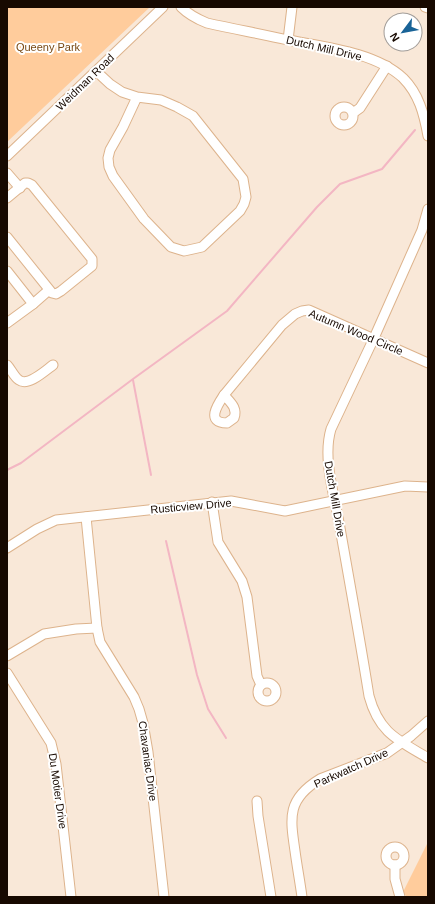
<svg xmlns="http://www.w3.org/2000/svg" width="435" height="904" font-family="Helvetica,sans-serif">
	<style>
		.green { fill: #ffcc9c }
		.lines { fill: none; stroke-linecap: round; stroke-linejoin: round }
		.stream { stroke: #f3b6c3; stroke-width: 2 }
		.minor-casing { stroke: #ddb38c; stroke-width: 11 }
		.minor { stroke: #fff; stroke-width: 9 }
		.labels { text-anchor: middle; stroke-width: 4; stroke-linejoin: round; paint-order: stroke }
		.park-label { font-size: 11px; fill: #794a15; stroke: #fff }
		.street-label { font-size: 11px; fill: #170900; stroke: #fff }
	</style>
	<rect width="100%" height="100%" fill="#f9e8d8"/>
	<g class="green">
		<path d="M 7,7 L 150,7 L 7,142 Z"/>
		<path d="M 428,842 L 428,897 L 407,897 L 403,892 Z"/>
	</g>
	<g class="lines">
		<g class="stream">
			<path d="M 133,380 L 151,475"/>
			<path d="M 7,470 L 21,463 L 133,379 L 227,311 L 317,207 L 340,184 L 382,169 L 415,130"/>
			<path d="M 166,541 L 197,675 L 208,709 L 226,738"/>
		</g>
		<defs>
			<g id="minor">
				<path d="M 181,7 C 189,15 197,19 207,23 C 234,29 261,34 288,40 C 324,47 375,52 403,78 C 419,94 424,114 428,136"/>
				<path d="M 425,7 L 428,8"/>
				<path d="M 288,40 L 292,7"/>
				<path d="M 96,71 L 110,84 L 122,92 L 137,97 L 161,100 L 177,107 L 193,116 L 243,179 L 246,197 L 244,204 L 240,211 L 202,247 L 184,251 L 171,247 L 144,219 L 113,176 L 109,167 L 108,158 L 110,150 L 123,127 L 137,97"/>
				<circle cx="344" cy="116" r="9"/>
				<path d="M 353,113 L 360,108 L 387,66"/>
				<path d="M 7,156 L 163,7"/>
				<path d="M 7,173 L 20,188"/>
				<path d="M 7,198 L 25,183 L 28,183 L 32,185 L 92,259 L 92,266 L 61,291 L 56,294 L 52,293 L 7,237"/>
				<path d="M 428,209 L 422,230 L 374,338 L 331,429 C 322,459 335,497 340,528 C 350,584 360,640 369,696 C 379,733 398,740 428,758"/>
				<path d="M 7,271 L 33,304 L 7,323"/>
				<path d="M 33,304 L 49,290"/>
				<path d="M 7,365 C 11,369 14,377 19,380 C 28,387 46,370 53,365"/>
				<path d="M 224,395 L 282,325 L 295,314 L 302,311 L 309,310 L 428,363"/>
				<path d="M 224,395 C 230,402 238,408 234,418 L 227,423 C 205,423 218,404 224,395 Z"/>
				<path d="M 212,502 L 218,542 L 242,581 L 247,597 L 257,676 L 261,685"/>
				<path d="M 86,517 L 97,628 L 100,642 L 134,697 L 139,709 L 143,723 L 148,752 L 164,897"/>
				<path d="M 7,548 L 37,529 L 56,520 L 231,501 L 285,511 L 405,486 L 428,487"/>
				<path d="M 7,656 L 44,634 L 76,629 L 97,628"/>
				<path d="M 7,673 L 51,743 L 56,764 L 71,897"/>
				<circle cx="267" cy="692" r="9"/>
				<path d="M 257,801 L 258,816 L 271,897"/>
				<circle cx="395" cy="856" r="9"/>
				<path d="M 395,865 L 395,879 L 400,897"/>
				<path d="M 302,897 C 300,882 297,866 295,851 C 290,817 287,799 320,779 L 387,753 L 411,736 L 428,721"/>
			</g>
		</defs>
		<use href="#minor" class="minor-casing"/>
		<use href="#minor" class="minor"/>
	</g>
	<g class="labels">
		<g class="park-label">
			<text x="48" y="51">Queeny Park</text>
		</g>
		<g class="street-label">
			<text transform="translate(324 48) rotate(13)" y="4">Dutch Mill Drive</text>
			<text transform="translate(85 82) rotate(-44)" y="4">Weidman Road</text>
			<text transform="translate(356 332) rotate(23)" y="4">Autumn Wood Circle</text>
			<text transform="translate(335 499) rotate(80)" y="4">Dutch Mill Drive</text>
			<text transform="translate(191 506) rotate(-5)" y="4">Rusticview Drive</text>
			<text transform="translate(148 761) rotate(82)" y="4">Chavaniac Drive</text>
			<text transform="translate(351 768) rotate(-24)" y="4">Parkwatch Drive</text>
			<text transform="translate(58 791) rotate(82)" y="4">Du Motier Drive</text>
		</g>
	</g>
	<rect width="435" height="904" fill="none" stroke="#170900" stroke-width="16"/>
	<g transform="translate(403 32) rotate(238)"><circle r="19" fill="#ffffff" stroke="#a29d99"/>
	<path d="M0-3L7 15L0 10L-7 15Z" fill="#196397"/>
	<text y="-6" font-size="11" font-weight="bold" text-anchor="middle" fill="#170900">N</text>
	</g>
</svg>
